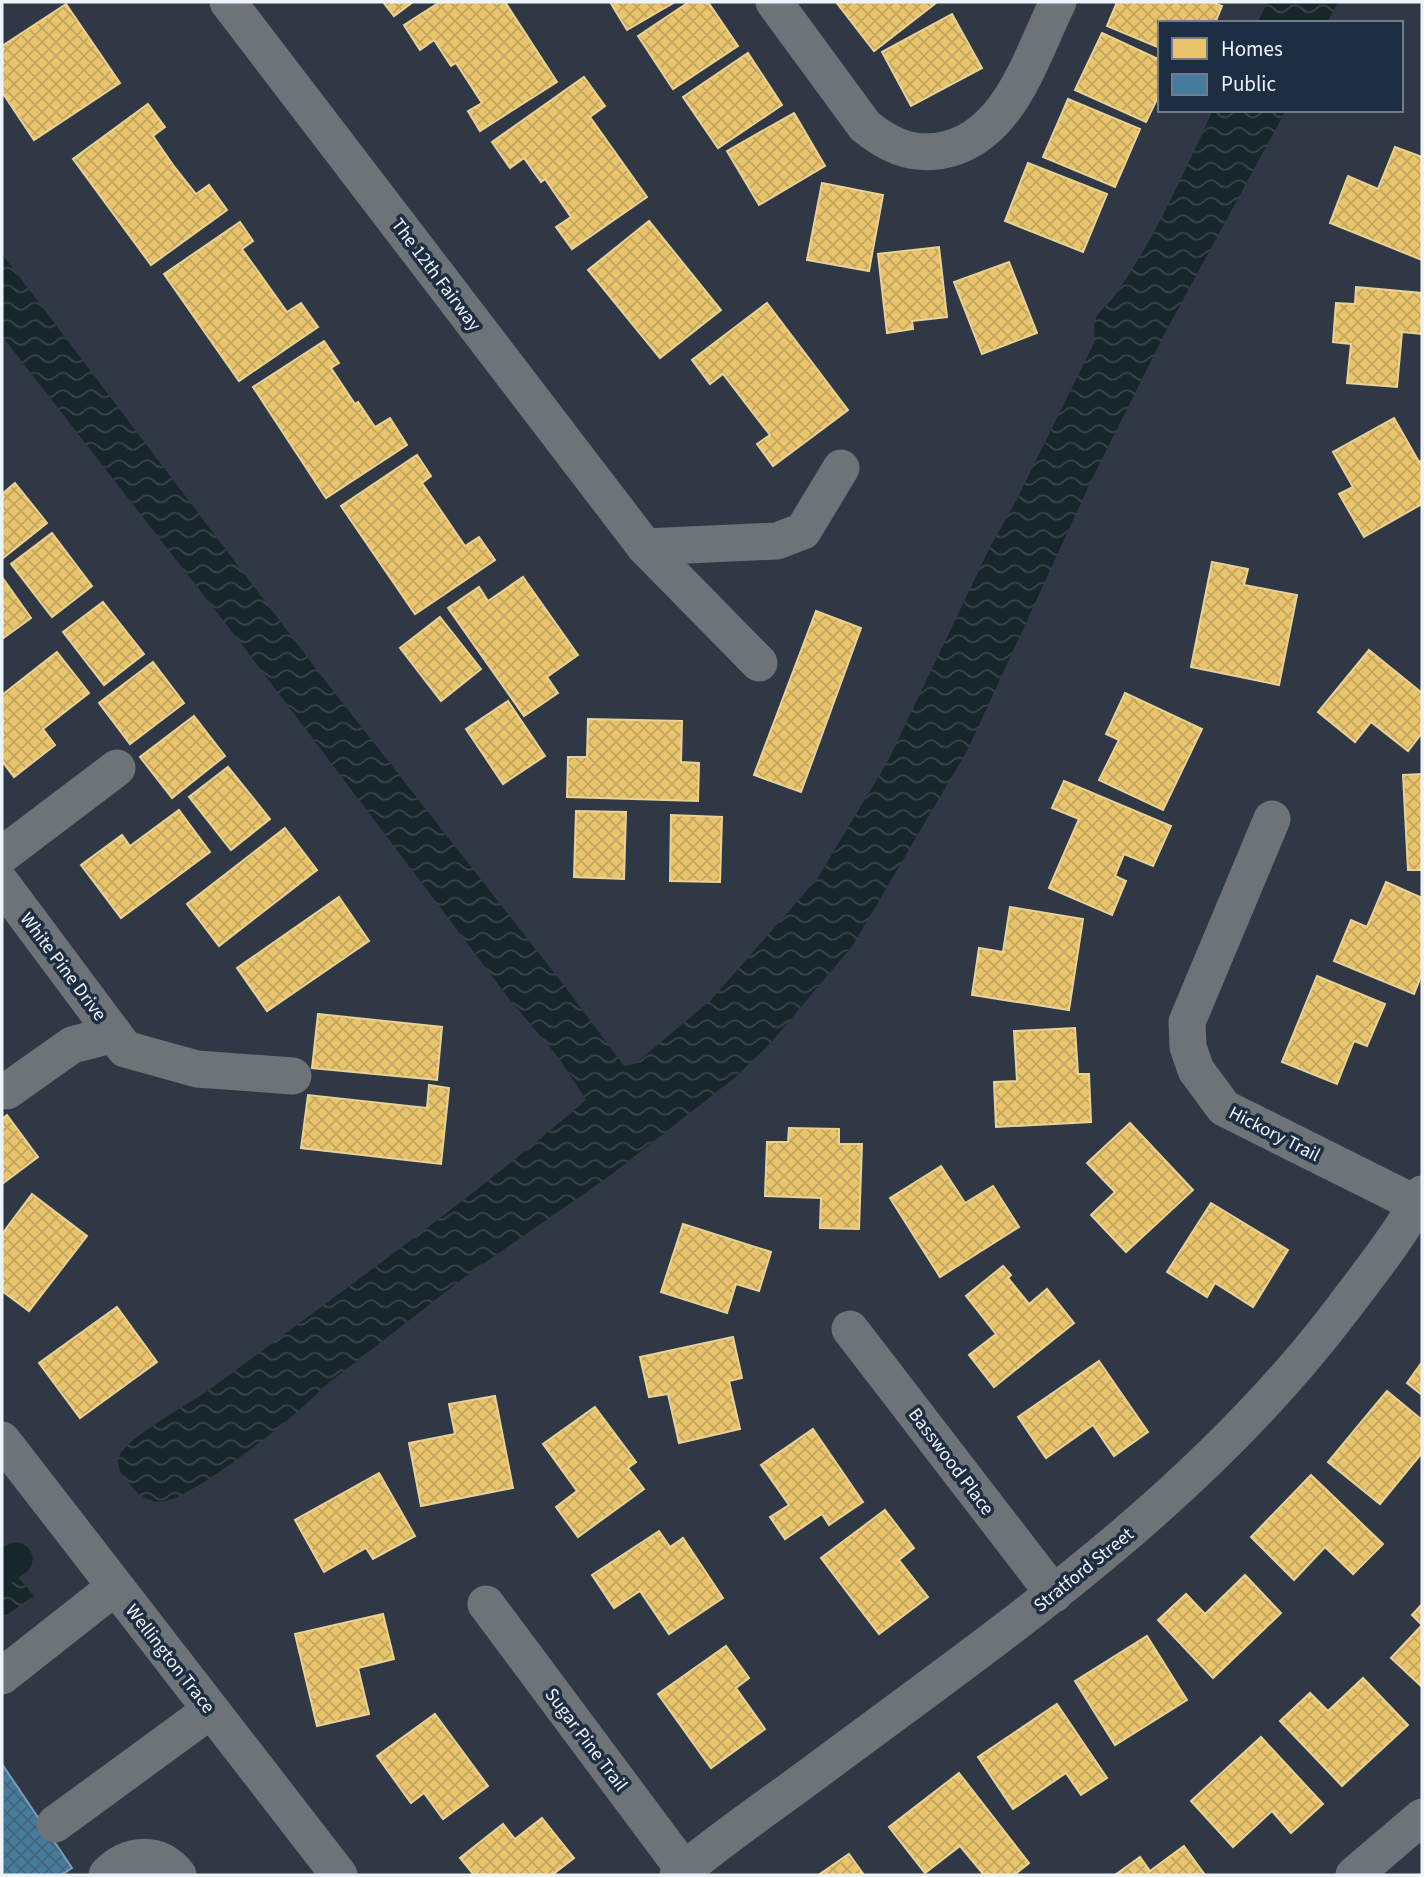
<svg xmlns="http://www.w3.org/2000/svg" width="1424" height="1877" font-family="'Source Sans 3',sans-serif">
	<style>
		.water { fill: url(#water-waves) }
		.homes { fill: url(#homes-cross-hatch); stroke: #ead296; stroke-width: 2 }
		.public { fill: url(#public-cross-hatch); stroke: #789fba; stroke-width: 2 }
		.lines { fill: none; stroke-linecap: round; stroke-linejoin: round }
		.canal { stroke: #162629; stroke-width: 33 }
		.minor { stroke: #6e7377; stroke-width: 37 }
		.labels { text-anchor: middle; stroke-width: 7; stroke-linejoin: round; paint-order: stroke }
		.street-label { font-size: 19px; fill: #eef4fc; stroke: #1d2d42 }
	</style>
	<defs>
		<pattern id="water-waves" width="16" height="10" patternUnits="userSpaceOnUse" patternTransform="scale(1.75)"><rect width="16" height="10" fill="#162629"/><path d="M0 5q4-4 8 0t8 0" fill="none" stroke="#384649"/></pattern>
		<pattern id="homes-cross-hatch" width="8" height="8" patternUnits="userSpaceOnUse" patternTransform="scale(1.75)"><rect width="8" height="8" fill="#e9c46a"/><path d="M0 0l8 8M0 8l8-8" fill="none" stroke="#c0a562"/></pattern>
		<pattern id="public-cross-hatch" width="8" height="8" patternUnits="userSpaceOnUse" patternTransform="scale(1.75)"><rect width="8" height="8" fill="#457b9d"/><path d="M0 0l8 8M0 8l8-8" fill="none" stroke="#466479"/></pattern>
	</defs>
	<rect width="100%" height="100%" fill="#2f3844"/>
	<g class="water">
		<path d="M 1268,2 L 1338,2 L 1327,23 L 1257,23 Z"/>
		<path d="M 1213,110 L 1286,110 L 1166,331 L 1091,481 L 968,749 L 853,945 L 769,1045 L 733,1079 L 608,1177 L 470,1273 L 322,1388 C 300,1414 201,1491 169,1500 C 155,1505 141,1498 132,1487 C 125,1479 117,1471 118,1460 C 121,1439 194,1402 213,1387 C 338,1294 468,1202 586,1100 L 559,1058 L 510,1000 L 240,642 L 2,336 L 2,254 L 323,678 L 563,984 L 621,1062 L 624,1066 L 635,1064 L 711,1000 L 817,879 L 888,761 L 990,547 L 1016,501 L 1095,341 C 1091,309 1103,314 1118,291 C 1157,234 1184,173 1213,110 Z"/>
		<path d="M 2,1558 L 34,1596 L 2,1618 Z"/>
	</g>
	<g class="homes">
		<path d="M 383,2 L 413,2 L 394,16 Z"/>
		<path d="M 440,2 L 505,2 L 557,82 L 480,131 L 468,111 L 482,103 L 456,63 L 451,66 L 434,40 L 420,50 L 404,25 Z"/>
		<path d="M 610,2 L 675,2 L 627,30 Z"/>
		<path d="M 689,2 L 708,2 L 738,46 L 673,89 L 638,36 Z"/>
		<path d="M 836,2 L 934,2 L 936,3 L 874,51 Z"/>
		<path d="M 1117,2 L 1212,2 L 1222,6 L 1215,23 L 1160,23 L 1160,48 L 1107,26 Z"/>
		<path d="M 66,4 L 120,83 L 34,140 L 2,92 L 2,46 Z"/>
		<path d="M 952,14 L 982,68 L 911,106 L 882,52 Z"/>
		<path d="M 1102,33 L 1160,60 L 1160,93 L 1146,122 L 1075,90 Z"/>
		<path d="M 748,53 L 782,105 L 718,148 L 683,97 Z"/>
		<path d="M 584,77 L 605,106 L 590,117 L 647,197 L 572,249 L 556,227 L 571,217 L 545,179 L 541,182 L 524,158 L 510,168 L 492,142 Z"/>
		<path d="M 1068,99 L 1140,129 L 1115,187 L 1043,157 Z"/>
		<path d="M 148,104 L 165,127 L 153,136 L 173,165 L 196,194 L 209,185 L 227,210 L 151,265 L 73,159 Z"/>
		<path d="M 794,113 L 825,166 L 759,205 L 727,151 Z"/>
		<path d="M 1395,147 L 1422,157 L 1422,260 L 1330,223 L 1348,176 L 1378,189 Z"/>
		<path d="M 1028,163 L 1107,194 L 1083,252 L 1005,221 Z"/>
		<path d="M 822,183 L 883,195 L 869,271 L 807,260 Z"/>
		<path d="M 649,221 L 721,310 L 660,358 L 588,270 Z"/>
		<path d="M 240,222 L 253,241 L 242,249 L 287,312 L 301,303 L 318,327 L 239,381 L 164,274 Z"/>
		<path d="M 939,247 L 947,317 L 912,321 L 913,329 L 887,333 L 878,254 Z"/>
		<path d="M 1009,262 L 1037,333 L 982,354 L 954,282 Z"/>
		<path d="M 1356,287 L 1422,293 L 1422,334 L 1402,332 L 1397,387 L 1347,383 L 1351,344 L 1333,342 L 1336,303 L 1355,304 Z"/>
		<path d="M 767,303 L 848,410 L 773,466 L 757,444 L 770,435 L 749,408 L 723,374 L 710,384 L 692,360 Z"/>
		<path d="M 324,341 L 339,363 L 331,368 L 355,404 L 358,402 L 375,427 L 390,418 L 407,445 L 326,498 L 253,387 Z"/>
		<path d="M 1394,418 L 1419,462 L 1422,460 L 1422,504 L 1364,537 L 1339,494 L 1353,487 L 1333,452 Z"/>
		<path d="M 417,455 L 431,476 L 422,483 L 465,546 L 479,537 L 495,560 L 415,614 L 341,506 Z"/>
		<path d="M 15,483 L 47,523 L 2,559 L 2,494 Z"/>
		<path d="M 52,533 L 92,586 L 52,617 L 11,564 Z"/>
		<path d="M 1212,562 L 1248,569 L 1244,585 L 1297,595 L 1279,685 L 1191,667 Z"/>
		<path d="M 2,577 L 31,618 L 2,639 Z"/>
		<path d="M 523,577 L 578,655 L 547,677 L 558,693 L 524,716 L 448,608 L 479,587 L 488,601 Z"/>
		<path d="M 103,602 L 144,654 L 104,685 L 63,632 Z"/>
		<path d="M 816,611 L 861,628 L 801,792 L 754,775 Z"/>
		<path d="M 440,617 L 481,669 L 441,701 L 400,648 Z"/>
		<path d="M 1369,650 L 1422,693 L 1422,733 L 1408,751 L 1371,722 L 1355,742 L 1318,712 Z"/>
		<path d="M 57,652 L 89,693 L 43,729 L 55,745 L 14,777 L 2,761 L 2,695 Z"/>
		<path d="M 153,662 L 184,703 L 130,744 L 99,703 Z"/>
		<path d="M 1125,693 L 1202,729 L 1163,810 L 1099,780 L 1119,740 L 1106,734 Z"/>
		<path d="M 508,701 L 545,756 L 503,784 L 466,729 Z"/>
		<path d="M 194,716 L 225,756 L 172,798 L 140,757 Z"/>
		<path d="M 588,719 L 682,721 L 681,762 L 699,763 L 698,801 L 567,797 L 568,757 L 587,757 Z"/>
		<path d="M 228,767 L 270,819 L 231,850 L 189,797 Z"/>
		<path d="M 1422,774 L 1422,870 L 1408,870 L 1403,775 Z"/>
		<path d="M 1064,781 L 1171,826 L 1153,866 L 1124,854 L 1115,876 L 1126,881 L 1112,915 L 1049,888 L 1079,819 L 1052,808 Z"/>
		<path d="M 179,810 L 210,852 L 121,918 L 81,865 L 122,835 L 130,846 Z"/>
		<path d="M 576,811 L 626,812 L 624,879 L 574,877 Z"/>
		<path d="M 671,815 L 722,817 L 720,882 L 670,881 Z"/>
		<path d="M 285,828 L 317,870 L 219,946 L 187,904 Z"/>
		<path d="M 1386,882 L 1422,898 L 1422,974 L 1414,994 L 1334,961 L 1351,920 L 1367,927 Z"/>
		<path d="M 339,897 L 369,941 L 267,1011 L 237,968 Z"/>
		<path d="M 1010,907 L 1083,919 L 1069,1010 L 972,995 L 979,948 L 1003,952 Z"/>
		<path d="M 1317,976 L 1385,1004 L 1367,1046 L 1354,1041 L 1337,1084 L 1282,1062 Z"/>
		<path d="M 318,1014 L 442,1027 L 437,1080 L 312,1068 Z"/>
		<path d="M 1075,1028 L 1078,1074 L 1089,1074 L 1091,1122 L 996,1127 L 994,1082 L 1017,1081 L 1014,1031 Z"/>
		<path d="M 429,1085 L 449,1088 L 441,1164 L 301,1148 L 308,1095 L 427,1108 Z"/>
		<path d="M 7,1115 L 38,1157 L 2,1184 L 2,1119 Z"/>
		<path d="M 1130,1123 L 1193,1190 L 1126,1252 L 1091,1215 L 1115,1192 L 1087,1163 Z"/>
		<path d="M 789,1128 L 839,1129 L 839,1144 L 862,1144 L 859,1229 L 820,1228 L 821,1198 L 765,1196 L 767,1142 L 788,1142 Z"/>
		<path d="M 941,1166 L 965,1203 L 993,1186 L 1019,1227 L 940,1277 L 890,1198 Z"/>
		<path d="M 32,1194 L 87,1236 L 29,1311 L 2,1291 L 2,1234 Z"/>
		<path d="M 1211,1203 L 1288,1250 L 1253,1307 L 1215,1283 L 1207,1297 L 1167,1272 Z"/>
		<path d="M 683,1224 L 771,1252 L 759,1291 L 736,1284 L 727,1313 L 661,1292 Z"/>
		<path d="M 1003,1266 L 1011,1275 L 1008,1278 L 1029,1304 L 1047,1289 L 1074,1323 L 994,1387 L 969,1355 L 996,1334 L 966,1296 Z"/>
		<path d="M 117,1307 L 157,1362 L 80,1418 L 39,1363 Z"/>
		<path d="M 733,1337 L 742,1378 L 729,1381 L 740,1429 L 679,1443 L 668,1394 L 649,1397 L 640,1357 Z"/>
		<path d="M 1099,1361 L 1148,1432 L 1114,1456 L 1093,1425 L 1046,1458 L 1018,1417 Z"/>
		<path d="M 1422,1362 L 1422,1395 L 1407,1383 Z"/>
		<path d="M 1387,1391 L 1422,1420 L 1422,1453 L 1380,1504 L 1328,1462 Z"/>
		<path d="M 495,1396 L 513,1488 L 421,1506 L 409,1443 L 455,1434 L 449,1404 Z"/>
		<path d="M 595,1407 L 636,1462 L 628,1468 L 644,1489 L 578,1537 L 556,1507 L 577,1491 L 543,1444 Z"/>
		<path d="M 813,1429 L 863,1502 L 829,1525 L 822,1514 L 785,1539 L 770,1517 L 789,1505 L 761,1465 Z"/>
		<path d="M 379,1473 L 415,1536 L 373,1559 L 366,1548 L 324,1572 L 295,1520 Z"/>
		<path d="M 1311,1475 L 1383,1544 L 1353,1574 L 1325,1547 L 1294,1580 L 1251,1537 Z"/>
		<path d="M 885,1510 L 914,1548 L 899,1560 L 928,1597 L 879,1634 L 821,1558 Z"/>
		<path d="M 659,1531 L 670,1547 L 683,1538 L 723,1598 L 669,1634 L 640,1591 L 614,1608 L 592,1575 Z"/>
		<path d="M 1245,1575 L 1281,1613 L 1213,1678 L 1158,1620 L 1186,1594 L 1205,1614 Z"/>
		<path d="M 1422,1604 L 1422,1687 L 1391,1658 L 1422,1625 L 1412,1615 Z"/>
		<path d="M 383,1614 L 394,1659 L 358,1668 L 369,1714 L 317,1726 L 295,1634 Z"/>
		<path d="M 1147,1636 L 1187,1700 L 1115,1745 L 1075,1681 Z"/>
		<path d="M 726,1646 L 749,1678 L 736,1688 L 765,1729 L 711,1768 L 658,1694 Z"/>
		<path d="M 1363,1678 L 1408,1725 L 1342,1786 L 1280,1721 L 1310,1693 L 1328,1711 Z"/>
		<path d="M 1057,1704 L 1107,1778 L 1081,1795 L 1066,1773 L 1013,1809 L 978,1757 Z"/>
		<path d="M 435,1714 L 488,1786 L 443,1819 L 424,1793 L 411,1803 L 377,1756 Z"/>
		<path d="M 1261,1737 L 1323,1804 L 1291,1833 L 1272,1811 L 1233,1847 L 1191,1801 Z"/>
		<path d="M 959,1773 L 1029,1863 L 1014,1875 L 984,1875 L 960,1846 L 925,1873 L 889,1827 Z"/>
		<path d="M 542,1818 L 574,1858 L 552,1875 L 474,1875 L 460,1858 L 503,1824 L 515,1839 Z"/>
		<path d="M 1184,1846 L 1205,1875 L 1115,1875 L 1140,1857 L 1150,1871 Z"/>
		<path d="M 849,1854 L 864,1875 L 821,1875 L 820,1874 Z"/>
	</g>
	<path class="public" d="M 2,1764 L 72,1868 L 61,1875 L 2,1875 Z"/>
	<g class="lines">
		<path class="canal" d="M 2,1569 L 16,1559"/>
		<g class="minor">
			<path d="M 228,2 L 645,547 L 759,663"/>
			<path d="M 774,2 L 865,126 C 887,144 909,155 939,151 C 1009,140 1030,58 1058,2"/>
			<path d="M 645,547 L 777,541 L 803,531 L 841,468"/>
			<path d="M 1272,819 L 1187,1022 L 1188,1047 L 1196,1070 L 1224,1108 L 1422,1207"/>
			<path d="M 2,855 L 117,768"/>
			<path d="M 2,884 L 125,1049 L 197,1069 L 293,1076"/>
			<path d="M 7,1091 L 72,1045 L 114,1034"/>
			<path d="M 850,1329 L 1054,1594"/>
			<path d="M 2,1440 L 339,1875"/>
			<path d="M 486,1604 L 688,1875"/>
			<path d="M 2,1676 L 115,1587"/>
			<path d="M 55,1824 L 211,1710"/>
			<path d="M 107,1875 C 127,1853 158,1850 178,1875"/>
			<path d="M 678,1875 C 723,1837 774,1803 822,1767 C 1010,1627 1201,1497 1344,1307 C 1371,1271 1401,1234 1422,1194"/>
			<path d="M 1354,1875 L 1422,1817"/>
		</g>
	</g>
	<g class="labels">
		<g class="street-label">
			<text transform="translate(437 274) rotate(53)" y="7">The 12th Fairway</text>
			<text transform="translate(64 966) rotate(53)" y="7">White Pine Drive</text>
			<text transform="translate(1275 1133) rotate(27)" y="7">Hickory Trail</text>
			<text transform="translate(952 1461) rotate(53)" y="7">Basswood Place</text>
			<text transform="translate(1083 1569) rotate(-39)" y="7">Stratford Street</text>
			<text transform="translate(171 1658) rotate(52)" y="7">Wellington Trace</text>
			<text transform="translate(587 1739) rotate(53)" y="7">Sugar Pine Trail</text>
		</g>
	</g>
	<rect width="1424" height="1877" fill="none" stroke="#eef4fc" stroke-width="7"/>
	<rect x="1158" y="21" width="245" height="91" fill="#1d2d42" stroke="#717d8c" stroke-width="2"/>
	<rect x="1172" y="38" width="35" height="21" fill="#e9c46a" stroke="#717d8c" stroke-width="2"/>
	<text x="1221" y="56" font-size="21" fill="#eef4fc">Homes</text>
	<rect x="1172" y="74" width="35" height="21" fill="#457b9d" stroke="#717d8c" stroke-width="2"/>
	<text x="1221" y="91" font-size="21" fill="#eef4fc">Public</text>
</svg>
